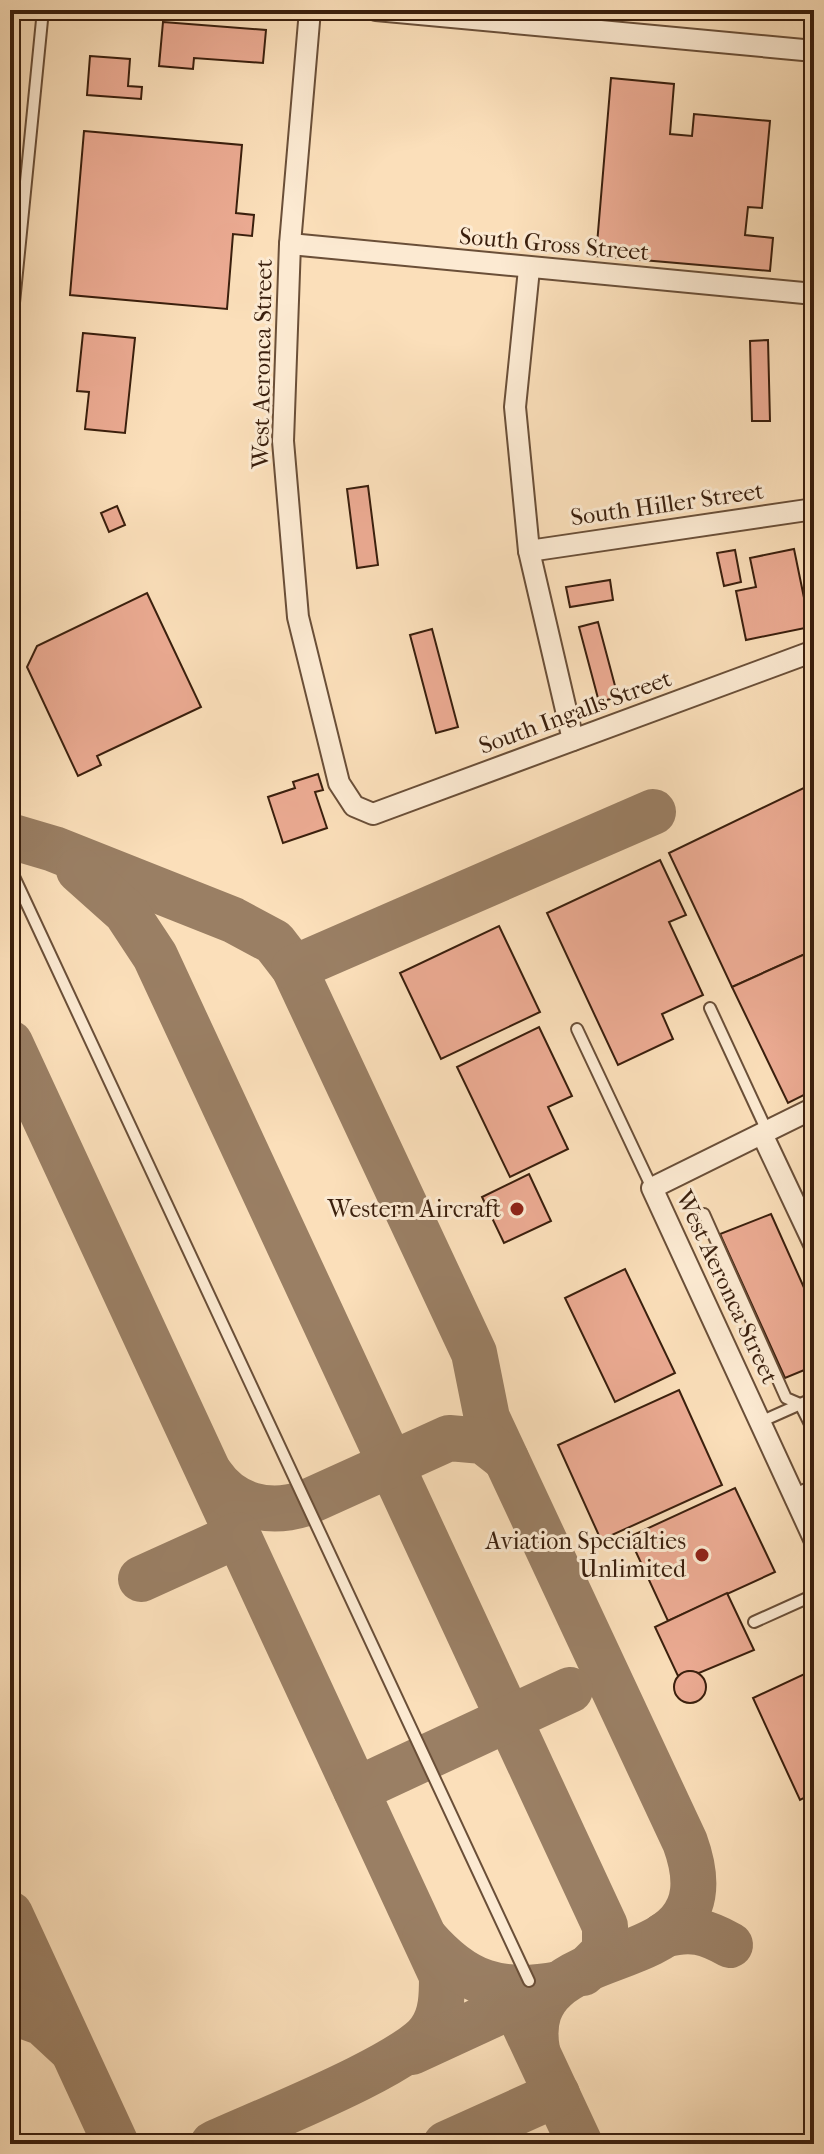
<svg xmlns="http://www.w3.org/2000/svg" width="824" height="2154" font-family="'IM FELL French Canon',serif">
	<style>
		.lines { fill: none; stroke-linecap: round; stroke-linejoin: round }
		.taxiway { stroke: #9a7f64; stroke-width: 46 }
		.building { fill: #ecab93; stroke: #3a1f0d; stroke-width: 2 }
		.lane-casing { stroke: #6a4f38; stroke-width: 14 }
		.street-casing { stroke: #6a4f38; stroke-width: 24 }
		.lane { stroke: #fcead2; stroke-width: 10 }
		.street { stroke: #fcead2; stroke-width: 20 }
		.poi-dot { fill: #8f2418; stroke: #fcead2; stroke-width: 3 }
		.labels { text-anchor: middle; stroke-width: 6; stroke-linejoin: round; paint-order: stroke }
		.street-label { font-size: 24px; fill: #3a1f0d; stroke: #fcead2 }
		.poi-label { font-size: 24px; fill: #3a1f0d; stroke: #fcead2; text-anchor: end }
	</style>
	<rect width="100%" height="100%" fill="#fbdfba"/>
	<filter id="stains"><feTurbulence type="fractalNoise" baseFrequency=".0025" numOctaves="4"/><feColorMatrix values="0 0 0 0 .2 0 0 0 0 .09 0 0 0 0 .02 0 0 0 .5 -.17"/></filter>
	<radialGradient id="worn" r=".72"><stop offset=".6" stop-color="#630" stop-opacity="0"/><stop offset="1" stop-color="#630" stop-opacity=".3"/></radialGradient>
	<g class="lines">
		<g class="taxiway">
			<path d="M 10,836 L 54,849 L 233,920 L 274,942 L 294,968 L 474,1353 L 487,1418 L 685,1842 C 739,1991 515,1924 537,2050"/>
			<path d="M 79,870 L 126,912 L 155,956 L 605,1926 L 605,1951 L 583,1973"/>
			<path d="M 294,968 L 653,812"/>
			<path d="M 10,1043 L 442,1976 C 442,1995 442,2014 431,2030 C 410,2064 258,2123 213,2144"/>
			<path d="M 211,1475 C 232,1506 268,1515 303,1504 L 449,1438 L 483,1441 L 506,1459"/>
			<path d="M 141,1579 L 238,1535"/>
			<path d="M 356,1790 L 570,1690"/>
			<path d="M 10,1914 L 116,2144"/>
			<path d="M 664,1935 C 691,1927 707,1932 730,1945"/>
			<path d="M 10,2011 L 43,2023 L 70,2048"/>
			<path d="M 524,2024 L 580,2144"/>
			<path d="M 412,2052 L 559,1984 C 500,1995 465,1984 425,1938"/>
			<path d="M 446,2144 L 557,2094"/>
		</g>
	</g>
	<g class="building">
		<path d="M 163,22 L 266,30 L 263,63 L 194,58 L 193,69 L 159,66 Z"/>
		<path d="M 90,56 L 130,59 L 128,86 L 142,87 L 141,99 L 87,95 Z"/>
		<path d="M 611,78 L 674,84 L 670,134 L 692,136 L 694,114 L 770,121 L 762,208 L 748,207 L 745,235 L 773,238 L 770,271 L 596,256 Z"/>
		<path d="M 84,131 L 242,145 L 236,213 L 254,215 L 252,236 L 233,234 L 227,309 L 70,295 Z"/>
		<path d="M 83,333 L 135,338 L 125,433 L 85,429 L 89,392 L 77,391 Z"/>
		<path d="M 768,340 L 770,421 L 752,421 L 750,341 Z"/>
		<path d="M 368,486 L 378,565 L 357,568 L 347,489 Z"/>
		<path d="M 117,506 L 125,525 L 109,532 L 101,513 Z"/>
		<path d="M 794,549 L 810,627 L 746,640 L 736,591 L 756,587 L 750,558 Z"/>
		<path d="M 735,550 L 741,582 L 724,586 L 717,553 Z"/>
		<path d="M 610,580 L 613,600 L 570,607 L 566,587 Z"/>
		<path d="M 147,593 L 201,707 L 97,756 L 101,765 L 78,776 L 27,667 L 37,646 Z"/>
		<path d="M 598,622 L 618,697 L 599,702 L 579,627 Z"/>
		<path d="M 432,629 L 458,727 L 436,733 L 410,635 Z"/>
		<path d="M 318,774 L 323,790 L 315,792 L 327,828 L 283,843 L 268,797 L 295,788 L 293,782 Z"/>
		<path d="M 814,783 L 814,950 L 732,987 L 669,853 Z"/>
		<path d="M 660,860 L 686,915 L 669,922 L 703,995 L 662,1014 L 673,1039 L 618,1065 L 547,913 Z"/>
		<path d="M 499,926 L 540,1012 L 441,1059 L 400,973 Z"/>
		<path d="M 814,950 L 814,1090 L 788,1103 L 732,987 Z"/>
		<path d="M 539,1027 L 572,1096 L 548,1107 L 568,1149 L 510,1177 L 457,1067 Z"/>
		<path d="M 529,1174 L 551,1221 L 504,1243 L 482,1197 Z"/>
		<path d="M 771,1214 L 814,1310 L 814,1366 L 785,1378 L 720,1234 Z"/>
		<path d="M 625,1269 L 675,1373 L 615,1402 L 565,1298 Z"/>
		<path d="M 679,1390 L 722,1485 L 601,1540 L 558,1445 Z"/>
		<path d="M 735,1488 L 775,1572 L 668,1621 L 629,1537 Z"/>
		<path d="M 727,1593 L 754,1650 L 699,1673 L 689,1671 L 678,1676 L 655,1627 Z"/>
		<path d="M 813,1670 L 814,1793 L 800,1800 L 753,1698 Z"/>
		<circle cx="690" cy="1687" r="16"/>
	</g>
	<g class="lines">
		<defs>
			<g id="lane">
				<path d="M 547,26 L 549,10"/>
				<path d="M 10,343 L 43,10"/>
				<path d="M 10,868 L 529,1981"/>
				<path d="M 710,1008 L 767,1131"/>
				<path d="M 577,1029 L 652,1188"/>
				<path d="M 704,1214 L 786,1398 L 800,1404 L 814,1432"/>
				<path d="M 760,1422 L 814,1398"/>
				<path d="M 754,1622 L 814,1595"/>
			</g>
			<g id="street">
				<path d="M 310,10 L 290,244 L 283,441 L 298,617 L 339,783 L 354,806 L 373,814 L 814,651"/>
				<path d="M 376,10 L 814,51"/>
				<path d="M 290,244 L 814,294"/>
				<path d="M 529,269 L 515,407 L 529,551 L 573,740"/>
				<path d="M 529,551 L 814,509"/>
				<path d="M 814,1108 L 652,1188 L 814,1539"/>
				<path d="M 762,1134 L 814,1244"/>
				<path d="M 796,1499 L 814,1491"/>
			</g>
		</defs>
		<use href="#lane" class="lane-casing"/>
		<use href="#street" class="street-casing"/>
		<use href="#lane" class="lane"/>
		<use href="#street" class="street"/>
	</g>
	<g class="poi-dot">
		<circle cx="517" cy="1209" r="8"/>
		<circle cx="702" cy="1555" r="8"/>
	</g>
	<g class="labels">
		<g class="street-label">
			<text transform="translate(554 244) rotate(5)" y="8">South Gross Street</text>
			<text transform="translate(262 364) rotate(-89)" y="8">West Aeronca Street</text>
			<text transform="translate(667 504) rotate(-8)" y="8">South Hiller Street</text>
			<text transform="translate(575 712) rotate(-20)" y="8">South Ingalls Street</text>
			<text transform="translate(727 1287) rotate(65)" y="8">West Aeronca Street</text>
		</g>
		<g class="poi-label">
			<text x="501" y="1217">Western Aircraft</text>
			<text x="686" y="1549">Aviation Specialties<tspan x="686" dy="28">Unlimited</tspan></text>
		</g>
	</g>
	<rect width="824" height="2154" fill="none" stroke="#fbdfba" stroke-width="40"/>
	<rect x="12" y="12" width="800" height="2130" fill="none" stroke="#3a1f0d" stroke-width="4"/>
	<rect x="20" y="20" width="784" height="2114" fill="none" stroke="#3a1f0d" stroke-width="2"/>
	<rect width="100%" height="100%" filter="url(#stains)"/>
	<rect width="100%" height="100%" fill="url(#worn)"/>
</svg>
